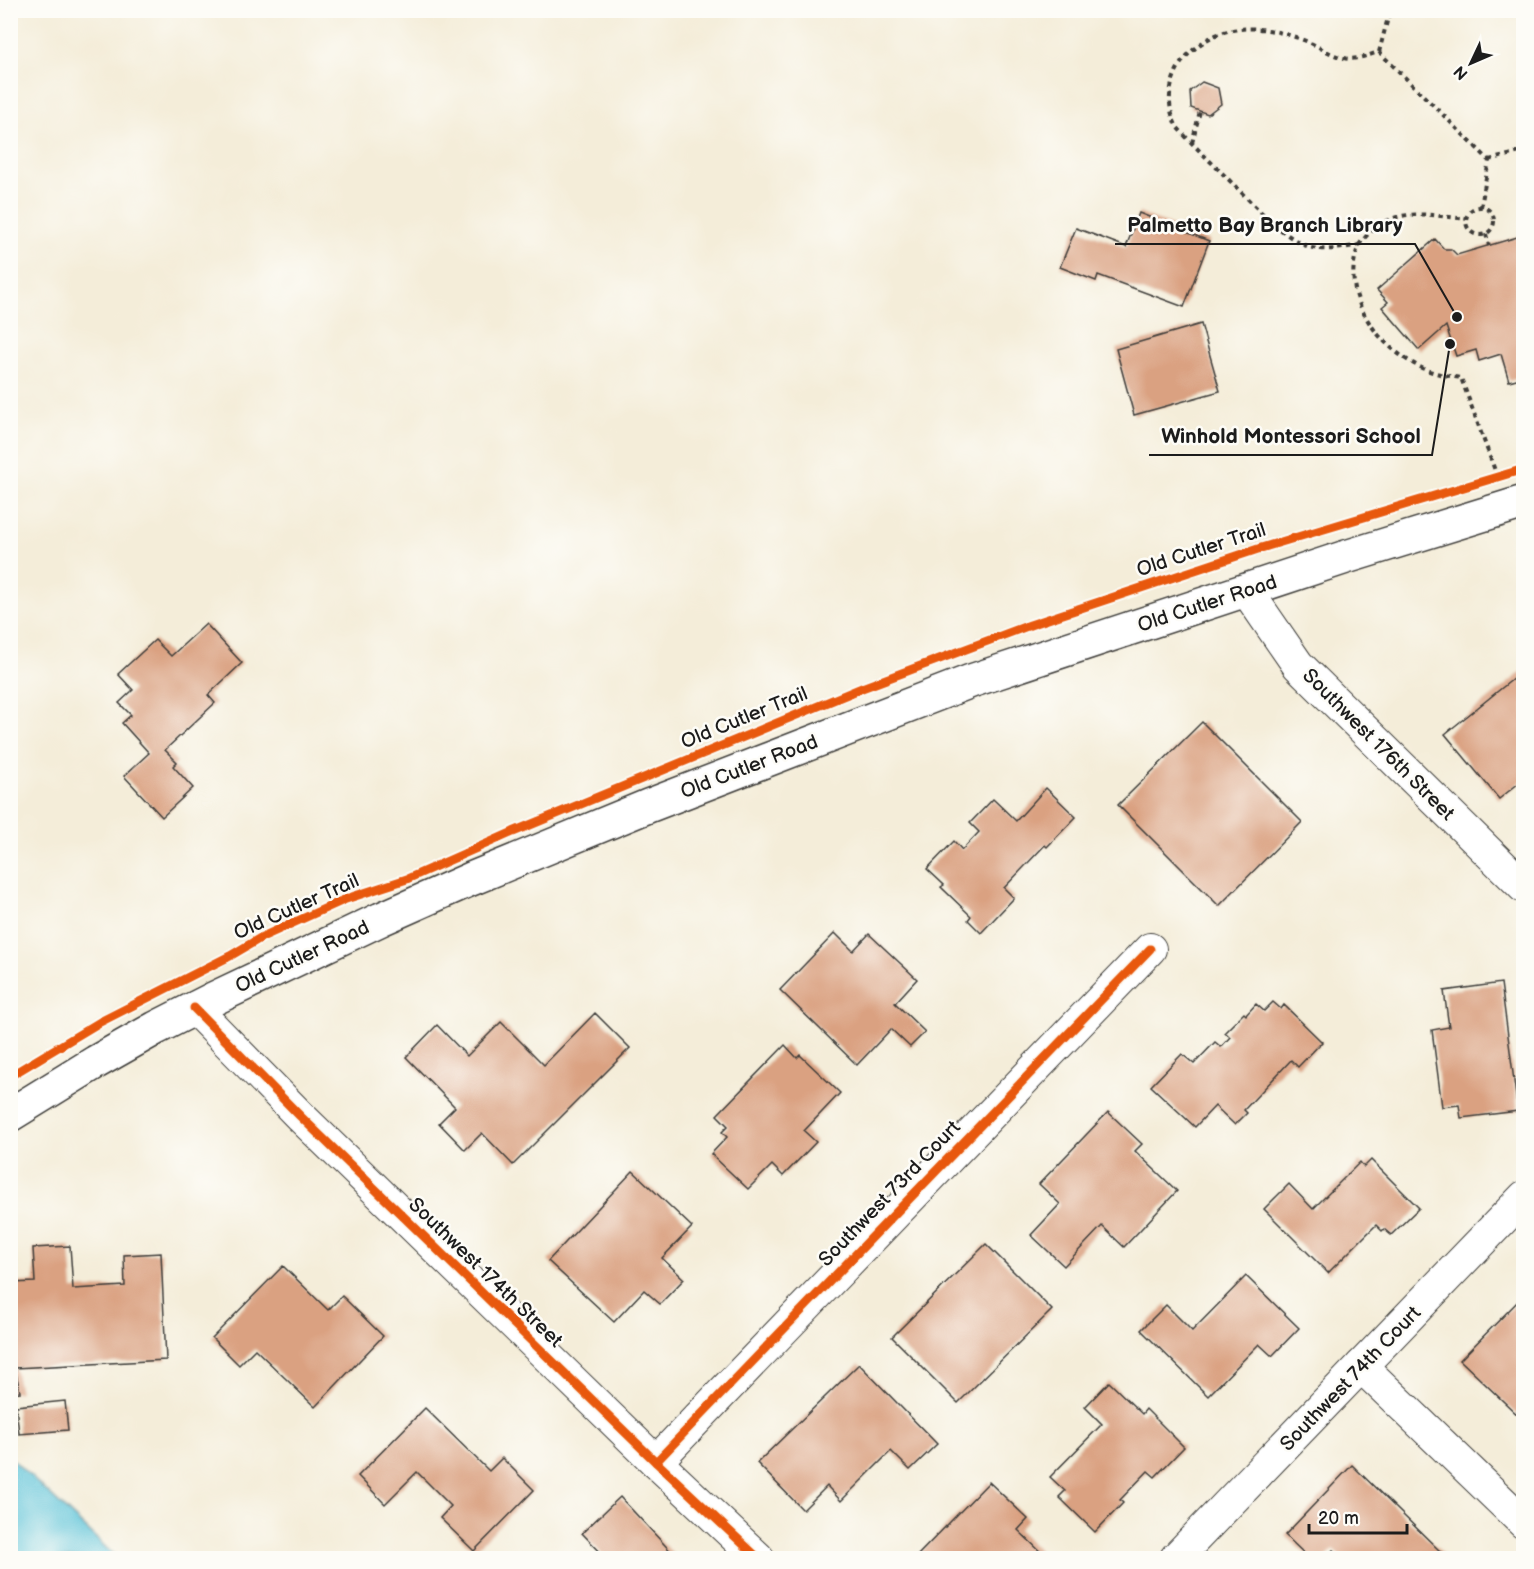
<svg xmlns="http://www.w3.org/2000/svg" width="1534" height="1569" font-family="'Balsamiq Sans',sans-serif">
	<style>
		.water { fill: #5ac2d8; stroke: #3b6f7a; stroke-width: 1.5 }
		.building { fill: #daa181 }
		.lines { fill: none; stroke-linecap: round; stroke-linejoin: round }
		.minor-casing { stroke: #3c3b38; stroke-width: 34 }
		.major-casing { stroke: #3c3b38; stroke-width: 36 }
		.path { stroke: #3c3b38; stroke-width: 4; stroke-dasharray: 4.5 4.5; stroke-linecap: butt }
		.minor { stroke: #fff; stroke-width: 32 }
		.major { stroke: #fff; stroke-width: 33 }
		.cycleway-casing { stroke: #fdfcf7; stroke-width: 13 }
		.cycleway { stroke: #e8590c; stroke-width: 9 }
		.labels { text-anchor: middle; stroke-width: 5; stroke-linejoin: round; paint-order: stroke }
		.street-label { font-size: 20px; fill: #1c1c1c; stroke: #fdfcf7 }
		.leader { fill: none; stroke: #1c1c1c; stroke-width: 2 }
		.callout-dot { fill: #1c1c1c; stroke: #fdfcf7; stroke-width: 2 }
		.callout-label { font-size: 21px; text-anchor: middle; font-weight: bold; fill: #1c1c1c; stroke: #fdfcf7; stroke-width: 5; stroke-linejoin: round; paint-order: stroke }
	</style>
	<rect width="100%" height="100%" fill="#fdfcf7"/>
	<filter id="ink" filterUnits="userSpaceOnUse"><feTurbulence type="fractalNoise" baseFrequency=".0167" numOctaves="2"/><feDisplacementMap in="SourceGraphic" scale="12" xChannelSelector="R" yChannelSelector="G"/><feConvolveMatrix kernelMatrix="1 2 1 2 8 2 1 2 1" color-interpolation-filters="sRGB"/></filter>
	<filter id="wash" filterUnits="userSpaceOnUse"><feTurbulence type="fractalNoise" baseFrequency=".008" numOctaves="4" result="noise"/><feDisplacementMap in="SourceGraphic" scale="24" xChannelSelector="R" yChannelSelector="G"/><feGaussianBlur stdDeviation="1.35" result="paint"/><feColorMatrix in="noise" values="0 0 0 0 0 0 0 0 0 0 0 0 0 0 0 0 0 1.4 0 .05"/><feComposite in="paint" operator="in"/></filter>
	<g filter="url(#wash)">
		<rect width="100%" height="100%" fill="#f4edd9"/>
		<path class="water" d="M 10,1458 L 11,1458 L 117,1558 L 11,1558 Z"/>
		<g id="blocks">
			<g class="building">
				<path d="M 1202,82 L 1218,88 L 1221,104 L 1208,114 L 1191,108 L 1190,91 Z"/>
				<path d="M 1139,213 L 1209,241 L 1184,307 L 1098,275 L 1096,281 L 1060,267 L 1076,228 L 1126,247 Z"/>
				<path d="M 1524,235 L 1524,377 L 1509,381 L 1501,354 L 1479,361 L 1476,350 L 1456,356 L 1446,326 L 1419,350 L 1382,307 L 1388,302 L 1377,290 L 1435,239 L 1444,249 L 1451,249 L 1457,255 Z"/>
				<path d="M 1201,324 L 1220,391 L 1134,415 L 1116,349 Z"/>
				<path d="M 206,624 L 242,663 L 208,695 L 215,703 L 165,750 L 177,762 L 173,766 L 193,788 L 162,817 L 124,776 L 149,753 L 122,723 L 131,715 L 119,703 L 133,690 L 118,674 L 155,640 L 171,656 Z"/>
				<path d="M 1524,670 L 1524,779 L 1499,799 L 1445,734 Z"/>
				<path d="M 1202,722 L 1302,822 L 1219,906 L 1118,805 Z"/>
				<path d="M 1046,788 L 1076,817 L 1047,847 L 1045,845 L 1004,888 L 1014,898 L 981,933 L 968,920 L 971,916 L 941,887 L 944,885 L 927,869 L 954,841 L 962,850 L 979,832 L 970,823 L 993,799 L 1016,821 Z"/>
				<path d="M 835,933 L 853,951 L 869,934 L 917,979 L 895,1003 L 925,1032 L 910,1047 L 891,1029 L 857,1065 L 780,990 Z"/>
				<path d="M 1501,983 L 1518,1111 L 1461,1118 L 1459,1105 L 1442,1107 L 1432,1030 L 1449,1027 L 1444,991 Z"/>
				<path d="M 1273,1002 L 1281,1009 L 1284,1005 L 1322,1042 L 1298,1067 L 1291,1060 L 1244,1110 L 1247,1113 L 1235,1125 L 1215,1106 L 1195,1127 L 1151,1086 L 1182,1054 L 1194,1064 L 1215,1042 L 1221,1047 L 1230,1037 L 1225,1032 L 1244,1013 L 1246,1015 L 1256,1004 L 1264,1011 Z"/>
				<path d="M 595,1013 L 630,1048 L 513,1165 L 482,1133 L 465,1150 L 439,1123 L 455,1107 L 406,1057 L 437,1025 L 467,1056 L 501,1022 L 544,1065 Z"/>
				<path d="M 785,1045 L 797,1058 L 800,1055 L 840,1093 L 804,1131 L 816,1142 L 783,1176 L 772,1165 L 748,1189 L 711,1154 L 727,1137 L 722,1132 L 728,1126 L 717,1115 Z"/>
				<path d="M 1108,1112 L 1142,1144 L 1135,1151 L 1177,1191 L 1124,1247 L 1102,1226 L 1064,1266 L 1031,1235 L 1060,1204 L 1039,1184 Z"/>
				<path d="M 1371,1160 L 1419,1208 L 1391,1235 L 1384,1229 L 1382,1231 L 1376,1225 L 1328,1273 L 1264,1209 L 1289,1184 L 1313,1209 L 1360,1162 L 1364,1167 Z"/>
				<path d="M 633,1171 L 692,1227 L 662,1258 L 684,1279 L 660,1304 L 644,1290 L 614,1322 L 548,1261 Z"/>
				<path d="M 986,1244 L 1052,1310 L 958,1403 L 892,1337 Z"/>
				<path d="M 70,1246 L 73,1289 L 125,1286 L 124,1255 L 161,1253 L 166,1360 L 15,1368 L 20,1392 L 10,1393 L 10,1283 L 35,1282 L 33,1248 Z"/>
				<path d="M 283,1266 L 328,1310 L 342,1296 L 383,1336 L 315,1407 L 255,1349 L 239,1365 L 212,1338 Z"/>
				<path d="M 1246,1276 L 1299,1328 L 1272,1356 L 1259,1344 L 1208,1396 L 1141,1330 L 1166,1305 L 1192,1331 Z"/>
				<path d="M 1524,1295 L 1524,1421 L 1460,1360 Z"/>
				<path d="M 859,1364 L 937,1444 L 910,1470 L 891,1451 L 841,1501 L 827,1486 L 803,1510 L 757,1463 Z"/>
				<path d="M 1109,1382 L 1142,1414 L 1146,1409 L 1184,1447 L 1155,1477 L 1148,1471 L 1120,1500 L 1123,1503 L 1095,1532 L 1059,1497 L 1065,1491 L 1050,1477 L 1102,1424 L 1085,1407 Z"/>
				<path d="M 65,1401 L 68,1430 L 19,1434 L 16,1406 Z"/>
				<path d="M 425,1408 L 489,1471 L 502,1458 L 534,1490 L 474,1551 L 440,1518 L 451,1506 L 417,1472 L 385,1504 L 358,1476 Z"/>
				<path d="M 1352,1465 L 1444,1555 L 1441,1558 L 1342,1558 L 1333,1550 L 1325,1558 L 1309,1558 L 1285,1535 Z"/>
				<path d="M 989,1482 L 1028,1519 L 1018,1530 L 1047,1558 L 915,1558 Z"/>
				<path d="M 620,1497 L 677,1558 L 606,1558 L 582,1533 Z"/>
			</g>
		</g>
	</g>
	<g filter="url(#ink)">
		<use href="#blocks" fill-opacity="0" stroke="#3c3b38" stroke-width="1.5"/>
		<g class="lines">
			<defs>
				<g id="minor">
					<path d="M 1247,591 L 1298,665 L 1524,887"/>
					<path d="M 194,1008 L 300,1116 L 656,1462 L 758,1558"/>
					<path d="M 1361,1366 L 1524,1523"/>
					<path d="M 656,1462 L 698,1418 L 1150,949"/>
					<path d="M 1176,1558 L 1524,1197"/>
				</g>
				<path id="major" d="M 10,1115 L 96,1062 L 156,1028 L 213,999 L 381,919 L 471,879 L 648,806 L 971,681 L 1346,557 L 1524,502"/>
			</defs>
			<use href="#minor" class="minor-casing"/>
			<use href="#major" class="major-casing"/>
			<g class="path">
				<path d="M 1379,52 L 1390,10"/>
				<path d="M 1192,143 L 1200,111"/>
				<path d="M 1489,160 L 1524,151"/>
				<path d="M 1481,207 L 1489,160 L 1379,52 C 1368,55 1355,61 1344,58 C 1330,55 1319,46 1306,41 C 1271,27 1230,20 1198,46 C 1189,53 1182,60 1177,70 C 1168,89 1167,108 1177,127 C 1191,143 1207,158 1222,173 C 1244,194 1281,237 1309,247 C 1325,252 1343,248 1359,245 C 1338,296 1379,349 1424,369 C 1436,374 1449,376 1461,378 L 1497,476"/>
				<circle cx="1480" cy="221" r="14"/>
				<path d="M 1486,234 L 1489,246"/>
				<path d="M 1359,245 C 1388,205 1423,214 1466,219"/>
			</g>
			<use href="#minor" class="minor"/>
			<use href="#major" class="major"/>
			<defs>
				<g id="cycleway">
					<path d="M 194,1008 L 300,1116 L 656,1462 L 758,1558"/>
					<path d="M 10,1076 L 100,1022 L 230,956 L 262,937 L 346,899 L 407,879 L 513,832 L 862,688 L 1030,625 L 1261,548 L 1524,469"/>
					<path d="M 656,1462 L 698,1418 L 1150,949"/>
				</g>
			</defs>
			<use href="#cycleway" class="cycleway-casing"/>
			<use href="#cycleway" class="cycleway"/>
		</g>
	</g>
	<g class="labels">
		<g class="street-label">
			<text transform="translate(1201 549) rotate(-18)" y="7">Old Cutler Trail</text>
			<text transform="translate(1207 603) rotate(-18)" y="7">Old Cutler Road</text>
			<text transform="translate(744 717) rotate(-22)" y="7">Old Cutler Trail</text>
			<text transform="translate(1379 744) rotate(45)" y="7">Southwest 176th Street</text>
			<text transform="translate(749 766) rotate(-21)" y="7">Old Cutler Road</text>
			<text transform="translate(296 906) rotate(-24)" y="7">Old Cutler Trail</text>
			<text transform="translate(302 956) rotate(-25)" y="7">Old Cutler Road</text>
			<text transform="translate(889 1193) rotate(-46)" y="7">Southwest 73rd Court</text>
			<text transform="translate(486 1272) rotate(44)" y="7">Southwest 174th Street</text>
			<text transform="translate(1350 1378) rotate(-46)" y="7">Southwest 74th Court</text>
		</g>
	</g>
	<path class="leader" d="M1457 317L1415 244H1115M1450 344L1432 455H1149"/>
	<g class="callout-dot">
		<circle cx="1457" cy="317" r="6"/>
		<circle cx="1450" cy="344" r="6"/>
	</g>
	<g class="callout-label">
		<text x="1265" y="232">Palmetto Bay Branch Library</text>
		<text x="1291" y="443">Winhold Montessori School</text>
	</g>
	<rect width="1534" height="1569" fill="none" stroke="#fdfcf7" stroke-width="36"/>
	<g transform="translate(1471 63) rotate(226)" stroke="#fdfcf7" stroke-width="4.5" paint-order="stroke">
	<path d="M0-4.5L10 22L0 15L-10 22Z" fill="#1c1c1c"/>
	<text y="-9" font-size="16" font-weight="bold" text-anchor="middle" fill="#1c1c1c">N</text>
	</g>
	<path d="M1309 1524v9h98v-9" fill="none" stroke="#1c1c1c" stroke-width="3"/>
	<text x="1318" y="1524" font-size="18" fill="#1c1c1c" stroke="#fdfcf7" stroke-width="4.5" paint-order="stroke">20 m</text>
</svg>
